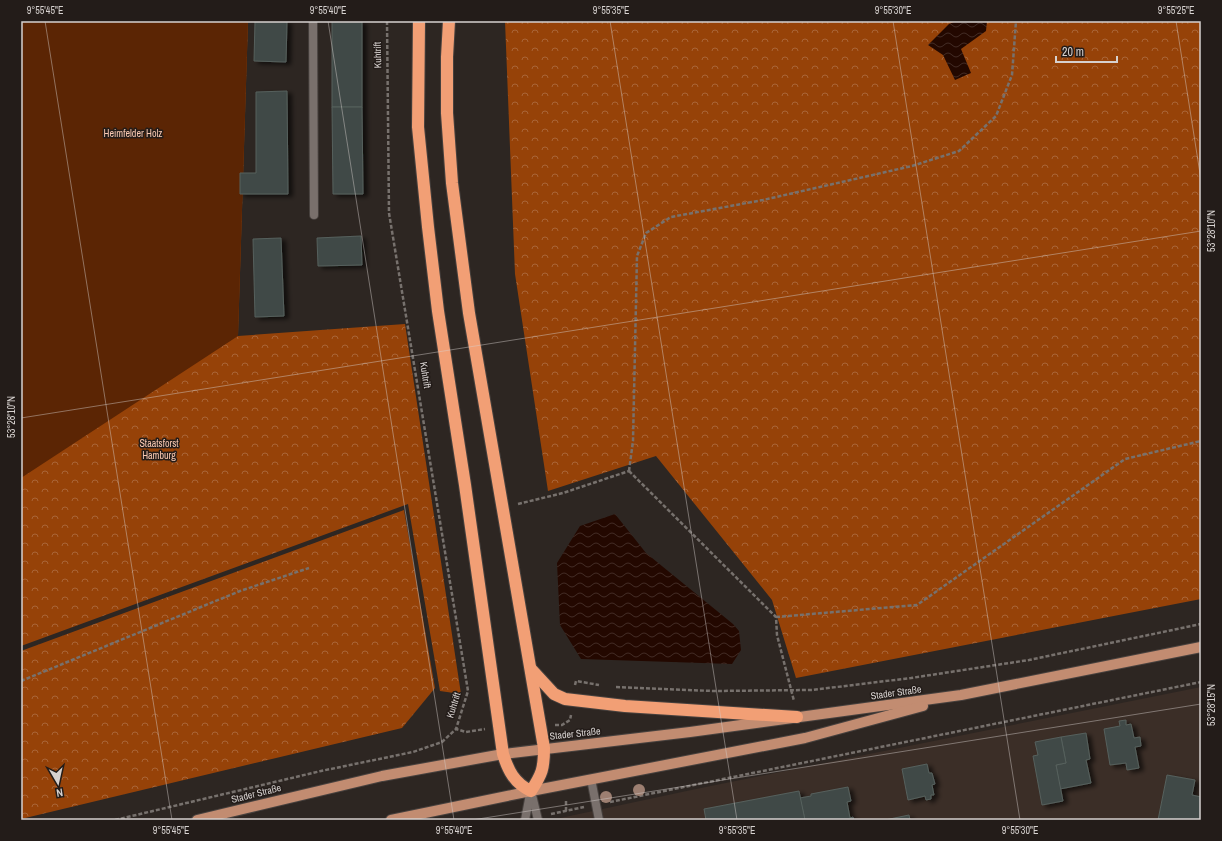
<svg xmlns="http://www.w3.org/2000/svg" width="1222" height="841" font-family="'Archivo Narrow',sans-serif">
	<style>
		.built { fill: #3b2e27 }
		.forest { fill: url(#forest-crowns) }
		.park { fill: #5b2504 }
		.water { fill: url(#water-waves) }
		.building { fill: #404a47; stroke: #56605d; filter: url(#shadow) }
		.lines { fill: none; stroke-linecap: round; stroke-linejoin: round }
		.lane-casing { stroke: #47413e; stroke-width: 10 }
		.primary-casing { stroke: #47413e; stroke-width: 12 }
		.highway-casing { stroke: #47413e; stroke-width: 14 }
		.path { stroke: #77716d; stroke-width: 2.5; stroke-dasharray: 4 2; stroke-linecap: butt }
		.lane { stroke: #79706c; stroke-width: 8 }
		.primary { stroke: #c28c71; stroke-width: 10 }
		.highway { stroke: #f29f75; stroke-width: 12 }
		.tree { fill: #9d7f71 }
		.ticks { fill: none; stroke: #d6d1cf; stroke-width: 1; stroke-opacity: 0.45 }
		.labels { text-anchor: middle; stroke-width: 3; stroke-linejoin: round; paint-order: stroke }
		.street-label { font-size: 10px; fill: #d6d1cf; stroke: #231c19 }
		.park-label { font-size: 10px; fill: #f8c8b1; stroke: #231c19 }
		.neatline { fill: none; stroke: #d6d1cf; stroke-width: 1.5 }
		.ticks-label { font-size: 10px; text-anchor: middle; fill: #d6d1cf }
	</style>
	<defs>
		<pattern id="forest-crowns" width="20" height="18" patternUnits="userSpaceOnUse"><rect width="20" height="18" fill="#964208"/><path d="M2 6a3 3 0 1 1 6 0M12 15a3 3 0 1 1 6 0" fill="none" stroke="#a96537"/></pattern>
		<pattern id="water-waves" width="16" height="10" patternUnits="userSpaceOnUse"><rect width="16" height="10" fill="#230800"/><path d="M0 5q4-4 8 0t8 0" fill="none" stroke="#422b24"/></pattern>
		<filter id="shadow"><feDropShadow dx="4.5" dy="2.5" stdDeviation="2" flood-color="#0009"/></filter>
	</defs>
	<rect width="100%" height="100%" fill="#2d2622"/>
	<path class="built" d="M 1201,687 L 1201,820 L 551,820 L 696,789 Z"/>
	<g class="forest">
		<path d="M 21,21 L 248,21 L 238,336 L 405,324 L 461,694 L 440,691 L 408,504 L 21,646 Z"/>
		<path d="M 505,21 L 1201,21 L 1201,599 L 796,678 L 772,600 L 656,456 L 548,491 L 515,274 Z"/>
		<path d="M 404,510 L 435,688 L 402,728 L 21,819 L 21,651 Z"/>
	</g>
	<path class="park" d="M 21,21 L 248,21 L 238,336 L 21,478 Z"/>
	<g class="water">
		<path d="M 956,21 L 987,21 L 986,31 L 961,49 L 971,73 L 955,80 L 943,55 L 928,45 L 949,24 Z"/>
		<path d="M 615,514 L 646,553 L 733,624 L 739,631 L 741,650 L 732,664 L 581,659 L 560,625 L 557,563 L 580,526 Z"/>
	</g>
	<g class="building">
		<path d="M 255,21 L 287,21 L 286,62 L 254,61 Z"/>
		<rect x="332" y="21" width="30" height="86"/>
		<path d="M 287,91 L 288,194 L 240,194 L 240,173 L 256,173 L 256,92 Z"/>
		<path d="M 332,107 L 362,107 L 363,194 L 333,194 Z"/>
		<path d="M 361,236 L 362,265 L 318,266 L 317,238 Z"/>
		<path d="M 281,238 L 284,316 L 255,317 L 253,239 Z"/>
		<path d="M 1126,720 L 1126,725 L 1131,724 L 1134,738 L 1140,737 L 1141,746 L 1135,747 L 1139,768 L 1127,770 L 1126,763 L 1110,765 L 1104,729 L 1120,726 L 1119,721 Z"/>
		<path d="M 1086,733 L 1090,759 L 1086,760 L 1091,783 L 1060,789 L 1056,765 L 1066,763 L 1061,737 Z"/>
		<path d="M 1061,737 L 1066,763 L 1056,765 L 1063,801 L 1042,805 L 1033,756 L 1038,755 L 1035,742 Z"/>
		<path d="M 927,764 L 929,773 L 932,773 L 935,784 L 932,785 L 934,795 L 931,795 L 931,799 L 926,800 L 925,796 L 908,800 L 902,769 Z"/>
		<path d="M 1167,775 L 1195,780 L 1192,795 L 1201,797 L 1201,820 L 1158,820 Z"/>
		<path d="M 848,787 L 851,801 L 847,802 L 850,818 L 853,817 L 854,820 L 805,820 L 800,798 L 811,796 L 811,794 Z"/>
		<path d="M 799,791 L 805,820 L 706,820 L 704,809 Z"/>
		<path d="M 909,815 L 910,820 L 885,820 Z"/>
	</g>
	<g class="lines">
		<defs>
			<g id="lane">
				<path d="M 313,21 L 314,215"/>
				<path d="M 591,779 L 599,820"/>
				<path d="M 531,791 L 538,820"/>
				<path d="M 525,820 L 530,794"/>
			</g>
			<g id="primary">
				<path d="M 197,820 L 382,776 L 503,754 L 690,732 L 961,695 L 1201,647"/>
				<path d="M 391,820 L 531,791 L 805,738 L 923,706"/>
			</g>
			<g id="highway">
				<path d="M 419,21 L 418,127 L 428,227 L 438,311 L 465,485 L 503,754 C 508,770 514,783 531,791 C 542,774 544,769 544,748 L 469,313 L 452,183 L 447,113 L 447,57 L 449,21"/>
				<path d="M 531,669 L 554,694 L 565,699 L 625,706 L 797,717"/>
			</g>
		</defs>
		<use href="#lane" class="lane-casing"/>
		<use href="#primary" class="primary-casing"/>
		<use href="#highway" class="highway-casing"/>
		<g class="path">
			<path d="M 387,21 L 389,213 L 468,691 L 456,729"/>
			<path d="M 629,471 L 633,441 L 637,256 L 646,233 L 671,217 L 763,200 L 912,166 L 959,151 L 996,116 L 1012,75 L 1016,21"/>
			<path d="M 629,471 L 776,617 L 777,635 L 794,701"/>
			<path d="M 518,504 L 563,493 L 629,471"/>
			<path d="M 776,617 L 917,605 L 1125,459 L 1201,441"/>
			<path d="M 21,681 L 240,591 L 309,568"/>
			<path d="M 575,685 L 576,681 L 599,685"/>
			<path d="M 616,687 L 713,691 L 812,690 L 911,678 L 1029,660 L 1201,624"/>
			<path d="M 555,725 L 562,725 L 570,720 L 571,715"/>
			<path d="M 610,802 L 1201,682"/>
			<path d="M 566,811 L 566,800"/>
			<path d="M 551,814 L 584,807"/>
			<path d="M 115,820 L 321,771 L 413,752 L 442,742 L 456,729 L 466,732 L 485,729"/>
		</g>
		<use href="#lane" class="lane"/>
		<use href="#primary" class="primary"/>
		<use href="#highway" class="highway"/>
	</g>
	<g class="tree">
		<circle cx="639" cy="790" r="6"/>
		<circle cx="606" cy="797" r="6"/>
	</g>
	<path class="ticks" d="M 45,21 L 172,820M 328,21 L 454,820M 610,21 L 737,820M 893,21 L 1020,820M 1176,21 L 1201,180M 21,418 L 1201,231M 472,820 L 1201,704"/>
	<g class="labels">
		<g class="street-label">
			<text transform="translate(377 55) rotate(-91)" y="4">Kuhtrift</text>
			<text transform="translate(426 375) rotate(81)" y="4">Kuhtrift</text>
			<text transform="translate(896 692) rotate(-8)" y="4">Stader Straße</text>
			<text transform="translate(453 705) rotate(-73)" y="4">Kuhtrift</text>
			<text transform="translate(575 733) rotate(-6)" y="4">Stader Straße</text>
			<text transform="translate(256 793) rotate(-14)" y="4">Stader Straße</text>
		</g>
		<g class="park-label">
			<text x="133" y="137">Heimfelder Holz</text>
			<text x="159" y="447">Staatsforst<tspan x="159" dy="12">Hamburg</tspan></text>
		</g>
	</g>
	<rect width="1222" height="841" fill="none" stroke="#231c19" stroke-width="44"/>
	<g transform="translate(58 783) rotate(171)" stroke="#231c19" stroke-width="3" paint-order="stroke">
	<path d="M0-3L7 15L0 10L-7 15Z" fill="#d6d1cf"/>
	<text y="-6" font-size="11" font-weight="bold" text-anchor="middle" fill="#d6d1cf">N</text>
	</g>
	<path d="M1056 56v6h61v-6" fill="none" stroke="#d6d1cf" stroke-width="2"/>
	<text x="1062" y="56" font-size="12" fill="#d6d1cf" stroke="#231c19" stroke-width="3" paint-order="stroke">20 m</text>
	<rect x="22" y="22" width="1178" height="797" class="neatline"/>
	<g class="ticks-label">
		<text x="45" y="14">9°55'45"E</text>
		<text x="328" y="14">9°55'40"E</text>
		<text x="611" y="14">9°55'35"E</text>
		<text x="893" y="14">9°55'30"E</text>
		<text x="1176" y="14">9°55'25"E</text>
		<text transform="translate(1211 231) rotate(-90)" y="4">53°28'10"N</text>
		<text transform="translate(11 417) rotate(-90)" y="4">53°28'10"N</text>
		<text transform="translate(1211 705) rotate(-90)" y="4">53°28'15"N</text>
		<text x="171" y="834">9°55'45"E</text>
		<text x="454" y="834">9°55'40"E</text>
		<text x="737" y="834">9°55'35"E</text>
		<text x="1020" y="834">9°55'30"E</text>
	</g>
</svg>
